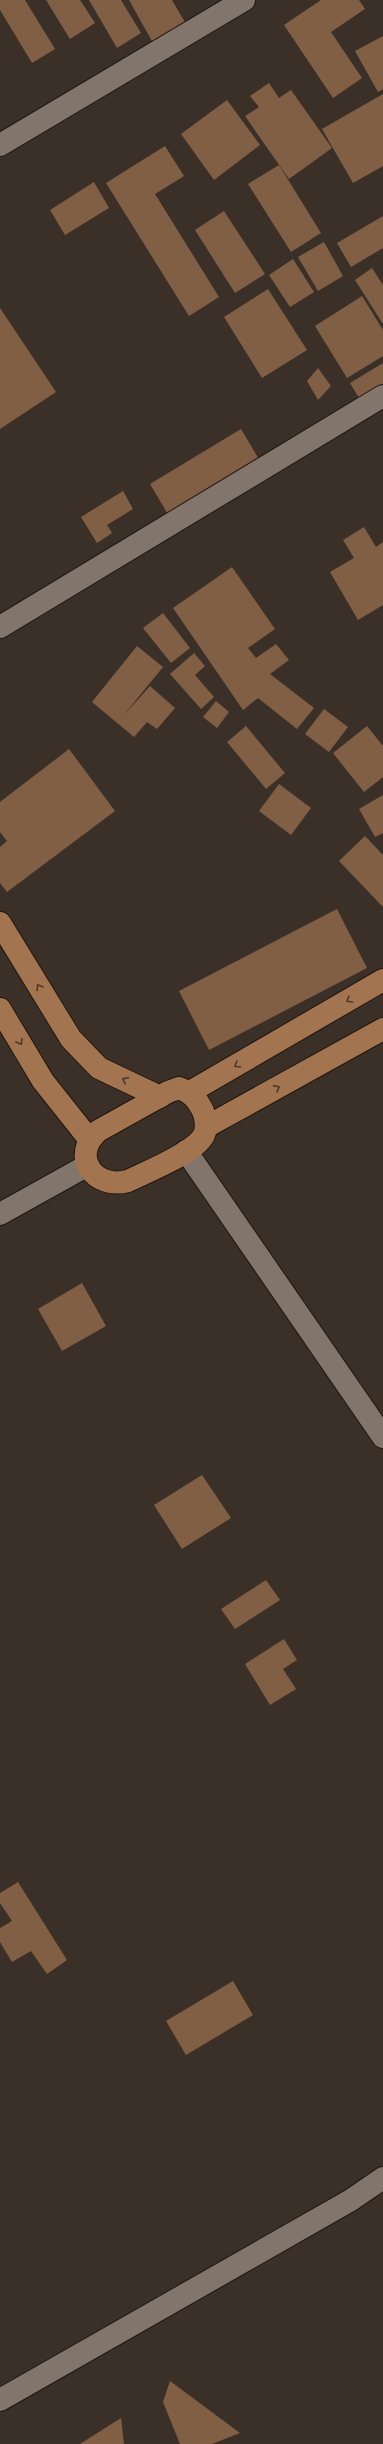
<svg xmlns="http://www.w3.org/2000/svg" width="383" height="2444" font-family="Rubik,sans-serif">
	<style>
		.building { fill: #815f45 }
		.lines { fill: none; stroke-linecap: round; stroke-linejoin: round }
		.minor-casing { stroke: #211710; stroke-width: 24 }
		.major-casing { stroke: #211710; stroke-width: 24 }
		.minor { stroke: #82756c; stroke-width: 22 }
		.major { stroke: #a2744f; stroke-width: 22 }
		.oneway { stroke: #4c3929 }
	</style>
	<rect width="100%" height="100%" fill="#3a3027"/>
	<g class="building">
		<path d="M 0,0 L 25,0 L 55,49 L 32,63 L 0,10 Z"/>
		<path d="M 46,0 L 80,0 L 95,23 L 70,39 Z"/>
		<path d="M 89,0 L 121,0 L 141,33 L 117,48 Z"/>
		<path d="M 129,0 L 172,0 L 186,24 L 153,43 Z"/>
		<path d="M 321,0 L 359,0 L 365,9 L 331,32 L 362,78 L 333,98 L 284,25 Z"/>
		<path d="M 383,36 L 383,89 L 378,92 L 355,51 Z"/>
		<path d="M 269,83 L 279,98 L 291,90 L 332,148 L 289,179 L 245,116 L 259,107 L 250,96 Z"/>
		<path d="M 383,94 L 383,166 L 353,183 L 322,129 Z"/>
		<path d="M 227,100 L 260,145 L 214,180 L 181,134 Z"/>
		<path d="M 165,146 L 184,176 L 155,194 L 219,297 L 189,316 L 106,183 Z"/>
		<path d="M 279,165 L 321,233 L 291,252 L 248,184 Z"/>
		<path d="M 94,182 L 109,208 L 65,235 L 50,210 Z"/>
		<path d="M 224,211 L 265,274 L 235,293 L 195,230 Z"/>
		<path d="M 383,216 L 383,248 L 351,267 L 337,243 Z"/>
		<path d="M 324,242 L 343,276 L 318,291 L 298,257 Z"/>
		<path d="M 293,259 L 314,292 L 290,307 L 269,275 Z"/>
		<path d="M 372,268 L 383,285 L 383,324 L 355,280 Z"/>
		<path d="M 268,289 L 307,350 L 262,378 L 224,317 Z"/>
		<path d="M 362,296 L 383,330 L 383,356 L 347,378 L 315,326 Z"/>
		<path d="M 0,308 L 56,392 L 0,429 Z"/>
		<path d="M 383,363 L 383,390 L 362,403 L 350,383 Z"/>
		<path d="M 318,368 L 331,386 L 318,400 L 307,381 Z"/>
		<path d="M 241,429 L 260,461 L 169,516 L 150,484 Z"/>
		<path d="M 123,491 L 133,509 L 107,525 L 112,533 L 97,543 L 81,517 Z"/>
		<path d="M 364,527 L 376,547 L 383,542 L 383,605 L 358,620 L 330,572 L 354,558 L 343,540 Z"/>
		<path d="M 232,567 L 275,629 L 248,648 L 256,658 L 276,644 L 289,660 L 270,674 L 314,708 L 297,729 L 258,698 L 243,710 L 173,608 Z"/>
		<path d="M 163,613 L 190,648 L 171,663 L 143,628 Z"/>
		<path d="M 137,646 L 163,667 L 123,716 L 150,686 L 175,708 L 157,729 L 147,722 L 134,737 L 92,702 Z"/>
		<path d="M 194,653 L 205,666 L 195,675 L 214,697 L 201,709 L 170,674 Z"/>
		<path d="M 216,701 L 229,712 L 217,728 L 203,717 Z"/>
		<path d="M 324,709 L 348,727 L 329,752 L 305,734 Z"/>
		<path d="M 246,726 L 285,773 L 266,789 L 227,742 Z"/>
		<path d="M 367,726 L 383,746 L 383,777 L 364,792 L 333,753 Z"/>
		<path d="M 69,749 L 115,811 L 7,892 L 0,883 L 0,847 L 7,841 L 0,832 L 0,802 Z"/>
		<path d="M 279,784 L 311,808 L 291,835 L 259,811 Z"/>
		<path d="M 383,795 L 383,833 L 375,837 L 359,809 Z"/>
		<path d="M 365,836 L 383,855 L 383,907 L 339,861 Z"/>
		<path d="M 337,909 L 367,968 L 209,1050 L 179,991 Z"/>
		<path d="M 82,1283 L 106,1326 L 62,1351 L 38,1309 Z"/>
		<path d="M 202,1475 L 231,1518 L 182,1549 L 154,1505 Z"/>
		<path d="M 266,1580 L 280,1600 L 235,1629 L 221,1609 Z"/>
		<path d="M 284,1639 L 297,1660 L 283,1669 L 296,1689 L 270,1705 L 245,1664 Z"/>
		<path d="M 18,1882 L 67,1960 L 47,1974 L 31,1951 L 12,1962 L 0,1942 L 0,1928 L 12,1921 L 0,1903 L 0,1893 Z"/>
		<path d="M 233,1981 L 253,2015 L 186,2055 L 166,2021 Z"/>
		<path d="M 170,2381 L 240,2433 L 212,2444 L 180,2444 L 163,2402 Z"/>
		<path d="M 121,2418 L 124,2444 L 80,2444 Z"/>
	</g>
	<g class="lines">
		<defs>
			<g id="minor">
				<path d="M 0,145 L 244,0"/>
				<path d="M 0,627 L 383,396"/>
				<path d="M 186,1151 L 383,1437"/>
				<path d="M 0,1214 L 88,1165"/>
				<path d="M 0,2400 L 351,2200 L 383,2178"/>
			</g>
			<g id="major">
				<path d="M 0,923 L 71,1039 L 99,1068 L 160,1097"/>
				<path d="M 0,1009 L 43,1081 L 89,1139"/>
				<path d="M 179,1088 C 192,1093 197,1099 203,1111 C 206,1118 207,1128 204,1135 C 195,1153 146,1172 128,1181 C 94,1190 70,1156 98,1131 L 168,1092 Z"/>
				<path d="M 190,1092 L 383,980"/>
				<path d="M 206,1127 L 383,1029"/>
			</g>
		</defs>
		<use href="#minor" class="minor-casing"/>
		<use href="#major" class="major-casing"/>
		<use href="#minor" class="minor"/>
		<use href="#major" class="major"/>
	</g>
	<defs><path id="oneway-chevron" d="M-2-3.5L2.5 0L-2 3.5" fill="none" stroke-width="1.6" stroke-linecap="round" stroke-linejoin="round"/></defs>
	<g class="oneway">
		<use href="#oneway-chevron" transform="translate(39 987) rotate(-121)"/>
		<use href="#oneway-chevron" transform="translate(349 1000) rotate(150)"/>
		<use href="#oneway-chevron" transform="translate(20 1042) rotate(59)"/>
		<use href="#oneway-chevron" transform="translate(237 1065) rotate(150)"/>
		<use href="#oneway-chevron" transform="translate(125 1080) rotate(-154)"/>
		<use href="#oneway-chevron" transform="translate(277 1088) rotate(-29)"/>
	</g>
</svg>
